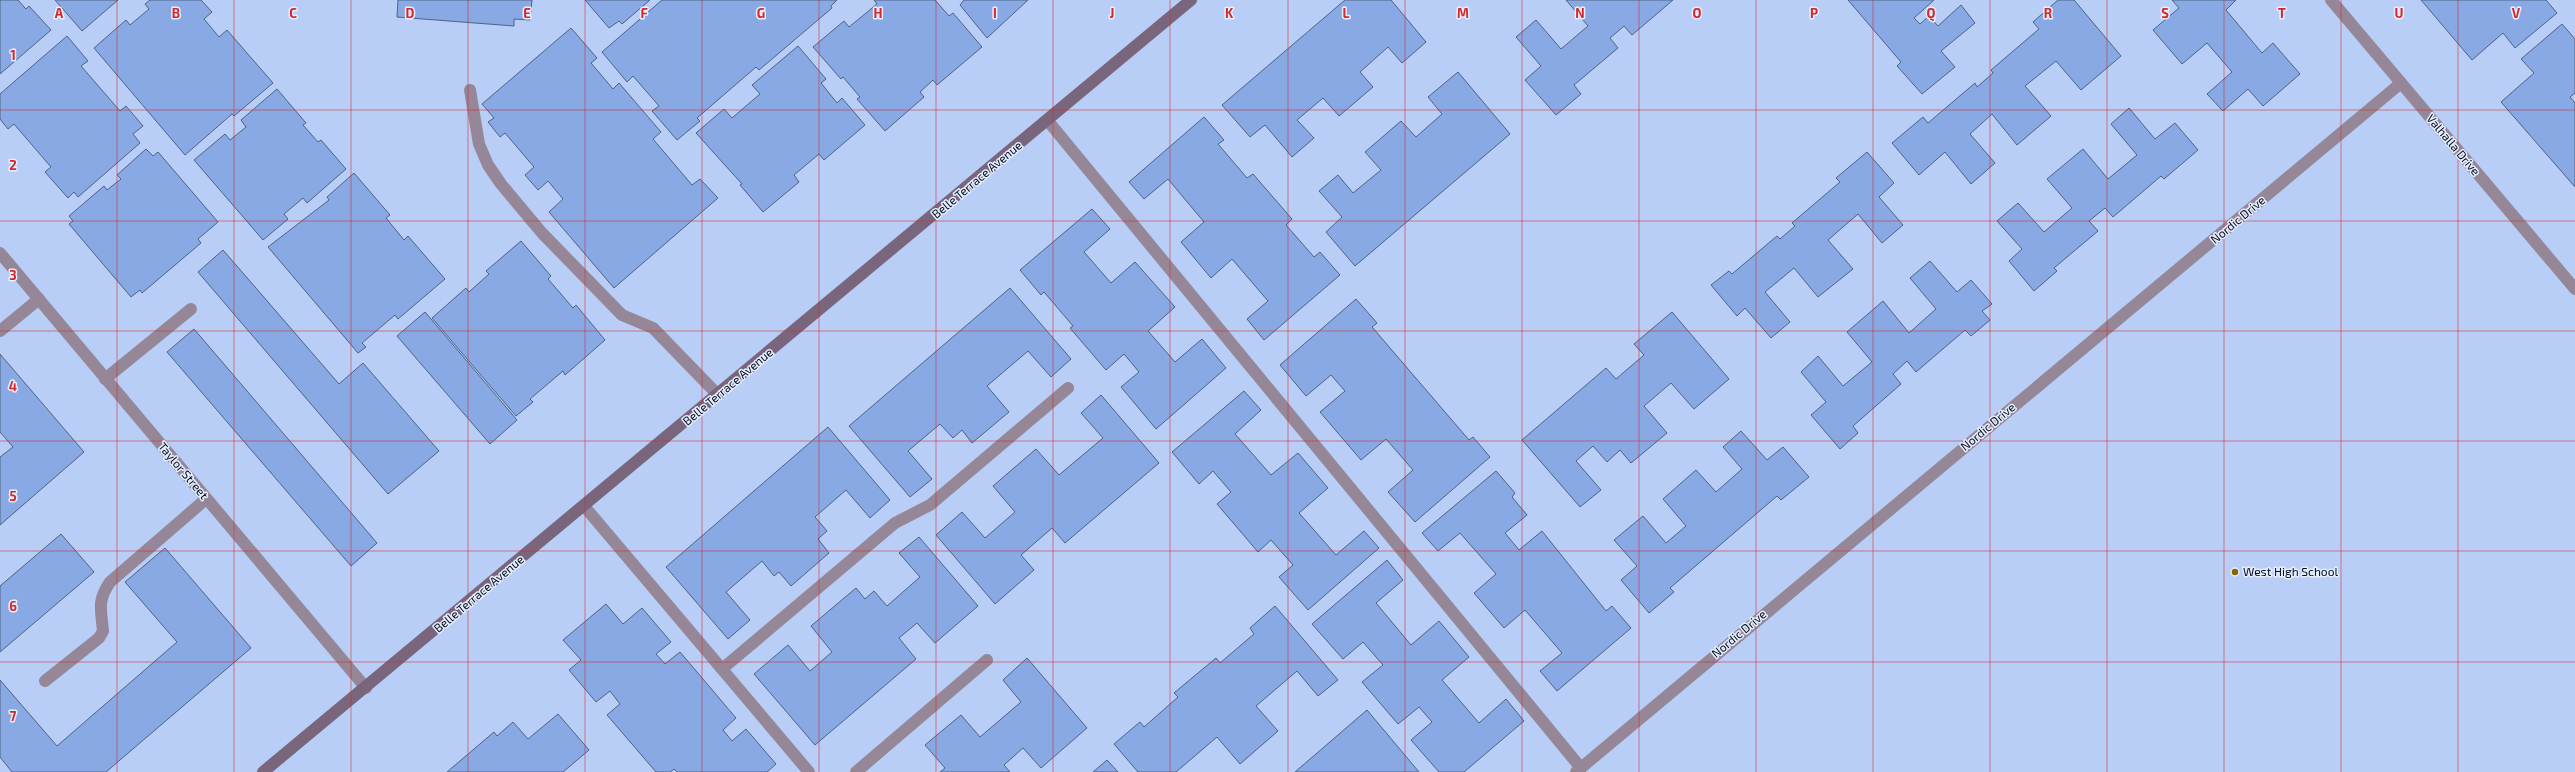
<svg xmlns="http://www.w3.org/2000/svg" width="2575" height="772" font-family="'Exo 2',sans-serif">
	<style>
		.building { fill: #89a9e5; stroke: #4e6285 }
		.lines { fill: none; stroke-linecap: round; stroke-linejoin: round }
		.lane { stroke: #958797; stroke-width: 12 }
		.street { stroke: #958797; stroke-width: 12 }
		.secondary { stroke: #79667c; stroke-width: 12 }
		.grid { fill: none; stroke: #d62828; stroke-width: 1; stroke-opacity: 0.55 }
		.poi-dot { fill: #8a6402; stroke: #e5eeff; stroke-width: 1.5 }
		.labels { text-anchor: middle; stroke-width: 3; stroke-linejoin: round; paint-order: stroke }
		.street-label { font-size: 12px; fill: #060c1a; stroke: #e5eeff }
		.poi-label { font-size: 12px; fill: #060c1a; stroke: #e5eeff; text-anchor: start }
		.grid-label { font-size: 13px; text-anchor: middle; font-weight: bold; fill: #d62828; stroke: #e5eeff; stroke-width: 3; stroke-linejoin: round; paint-order: stroke }
	</style>
	<rect width="100%" height="100%" fill="#b8cef6"/>
	<g class="building">
		<path d="M 0,0 L 18,0 L 26,9 L 29,6 L 51,30 L 0,74 Z"/>
		<path d="M 55,0 L 118,0 L 82,31 Z"/>
		<path d="M 150,0 L 201,0 L 212,12 L 204,19 L 219,37 L 227,30 L 273,83 L 234,116 L 232,114 L 185,155 L 94,48 L 126,20 L 130,25 L 149,9 L 145,4 Z"/>
		<path d="M 398,0 L 532,0 L 530,20 L 514,19 L 514,26 L 397,17 Z"/>
		<path d="M 585,0 L 650,0 L 622,24 L 619,21 L 609,28 Z"/>
		<path d="M 662,0 L 837,0 L 831,6 L 832,8 L 759,70 L 756,67 L 697,118 L 700,121 L 677,140 L 652,111 L 659,106 L 633,76 L 627,82 L 602,52 Z"/>
		<path d="M 874,0 L 935,0 L 949,16 L 953,13 L 982,47 L 937,85 L 933,80 L 920,92 L 924,97 L 885,131 L 857,99 L 860,97 L 843,77 L 841,79 L 813,47 L 844,21 L 849,27 L 877,4 Z"/>
		<path d="M 964,0 L 1028,0 L 987,38 L 960,5 Z"/>
		<path d="M 1345,0 L 1391,0 L 1426,42 L 1402,63 L 1388,47 L 1360,72 L 1373,87 L 1339,116 L 1323,98 L 1297,120 L 1314,138 L 1292,157 L 1265,125 L 1250,137 L 1222,105 Z"/>
		<path d="M 1566,0 L 1673,0 L 1632,35 L 1624,26 L 1610,38 L 1618,48 L 1574,85 L 1581,94 L 1556,115 L 1525,80 L 1541,66 L 1516,37 L 1536,20 L 1561,49 L 1588,26 Z"/>
		<path d="M 1848,0 L 1934,0 L 1914,18 L 1920,24 L 1929,16 L 1938,26 L 1961,5 L 1975,23 L 1941,51 L 1955,67 L 1922,94 L 1897,66 L 1901,62 Z"/>
		<path d="M 2058,0 L 2074,0 L 2121,56 L 2081,90 L 2056,61 L 2025,86 L 2051,116 L 2017,145 L 1992,114 L 1970,134 L 1995,163 L 1971,184 L 1945,152 L 1919,175 L 1892,143 L 1923,117 L 1928,123 L 1975,83 L 1977,87 L 1993,73 L 1991,70 L 2039,29 L 2033,22 Z"/>
		<path d="M 2172,0 L 2236,0 L 2226,10 L 2262,53 L 2273,43 L 2300,74 L 2263,106 L 2248,89 L 2223,111 L 2207,94 L 2232,72 L 2207,43 L 2182,64 L 2153,30 L 2179,8 Z"/>
		<path d="M 2421,0 L 2546,0 L 2557,13 L 2515,48 L 2503,33 L 2472,60 Z"/>
		<path d="M 2562,24 L 2575,39 L 2575,93 L 2570,97 L 2575,103 L 2575,187 L 2501,102 L 2534,73 L 2521,59 Z"/>
		<path d="M 571,28 L 597,58 L 591,63 L 613,89 L 619,83 L 661,132 L 653,139 L 692,185 L 700,179 L 718,198 L 614,288 L 549,212 L 563,199 L 548,181 L 538,190 L 525,175 L 534,167 L 505,133 L 500,137 L 488,122 L 494,118 L 482,104 Z"/>
		<path d="M 67,36 L 88,61 L 81,66 L 120,111 L 126,106 L 143,126 L 133,134 L 140,143 L 78,197 L 74,192 L 68,198 L 45,172 L 51,167 L 14,124 L 8,129 L 0,119 L 0,94 Z"/>
		<path d="M 798,46 L 826,79 L 821,83 L 837,103 L 842,98 L 865,125 L 824,160 L 819,154 L 794,175 L 799,182 L 763,212 L 740,185 L 742,184 L 696,133 L 724,109 L 732,118 L 760,94 L 752,85 Z"/>
		<path d="M 1458,72 L 1510,134 L 1355,266 L 1326,232 L 1342,217 L 1319,191 L 1338,175 L 1353,193 L 1381,170 L 1365,152 L 1401,121 L 1416,137 L 1442,114 L 1428,97 Z"/>
		<path d="M 277,89 L 306,123 L 303,125 L 318,142 L 321,140 L 346,169 L 307,203 L 303,198 L 284,214 L 288,219 L 263,240 L 194,160 L 225,134 L 230,140 L 246,127 L 241,120 Z"/>
		<path d="M 2129,108 L 2155,139 L 2175,123 L 2198,150 L 2164,179 L 2161,176 L 2113,217 L 2105,208 L 2089,221 L 2098,231 L 2054,268 L 2057,271 L 2034,291 L 2009,261 L 2022,249 L 1997,221 L 2018,203 L 2044,232 L 2072,208 L 2047,179 L 2083,149 L 2108,179 L 2137,155 L 2111,124 Z"/>
		<path d="M 1204,117 L 1224,140 L 1218,144 L 1247,178 L 1253,174 L 1292,219 L 1286,225 L 1314,257 L 1320,252 L 1340,275 L 1264,340 L 1247,319 L 1268,301 L 1232,259 L 1211,278 L 1181,242 L 1204,222 L 1168,179 L 1144,199 L 1129,182 Z"/>
		<path d="M 146,149 L 153,156 L 158,152 L 218,222 L 198,239 L 201,243 L 142,293 L 140,290 L 131,297 L 69,224 L 73,221 L 69,216 L 104,186 L 107,190 L 121,179 L 117,175 Z"/>
		<path d="M 1867,152 L 1894,183 L 1879,197 L 1903,225 L 1882,243 L 1858,214 L 1828,240 L 1853,269 L 1818,297 L 1794,268 L 1765,292 L 1790,322 L 1771,338 L 1745,308 L 1737,316 L 1711,285 L 1729,271 L 1732,274 L 1777,236 L 1780,239 L 1795,226 L 1792,223 L 1840,182 L 1836,178 Z"/>
		<path d="M 354,173 L 390,215 L 386,218 L 404,240 L 408,236 L 445,279 L 398,319 L 395,315 L 362,343 L 366,347 L 358,353 L 268,247 L 329,200 L 327,197 Z"/>
		<path d="M 1092,209 L 1110,229 L 1084,252 L 1111,283 L 1135,262 L 1175,307 L 1148,331 L 1175,362 L 1202,339 L 1226,368 L 1156,429 L 1121,387 L 1139,372 L 1124,354 L 1106,370 L 1070,328 L 1073,326 L 1044,292 L 1041,295 L 1020,270 Z"/>
		<path d="M 521,241 L 551,276 L 548,279 L 573,308 L 576,305 L 605,340 L 565,375 L 563,371 L 530,399 L 533,402 L 516,416 L 432,318 L 466,288 L 469,292 L 489,274 L 486,271 Z"/>
		<path d="M 223,250 L 339,384 L 363,363 L 439,451 L 388,494 L 198,272 Z"/>
		<path d="M 1930,261 L 1957,292 L 1971,280 L 1992,304 L 1982,311 L 1990,320 L 1971,336 L 1965,330 L 1916,372 L 1907,361 L 1893,374 L 1901,384 L 1853,426 L 1858,433 L 1840,449 L 1811,415 L 1826,402 L 1801,372 L 1818,356 L 1843,386 L 1872,362 L 1847,332 L 1883,301 L 1909,333 L 1936,309 L 1910,278 Z"/>
		<path d="M 1010,288 L 1071,359 L 1051,377 L 1028,351 L 987,386 L 1009,412 L 972,443 L 962,430 L 953,438 L 940,424 L 908,451 L 932,479 L 910,497 L 849,426 Z"/>
		<path d="M 1356,299 L 1377,323 L 1372,327 L 1469,440 L 1473,437 L 1490,457 L 1415,522 L 1388,492 L 1413,470 L 1386,439 L 1361,460 L 1320,412 L 1345,391 L 1331,375 L 1306,396 L 1280,365 Z"/>
		<path d="M 425,312 L 517,420 L 490,444 L 397,336 Z"/>
		<path d="M 1672,312 L 1729,379 L 1694,409 L 1671,383 L 1644,406 L 1667,433 L 1631,463 L 1620,450 L 1607,462 L 1593,446 L 1576,461 L 1601,490 L 1580,507 L 1522,440 L 1606,368 L 1616,379 L 1644,355 L 1634,344 Z"/>
		<path d="M 194,329 L 377,543 L 351,566 L 167,352 Z"/>
		<path d="M 0,354 L 84,452 L 0,525 L 0,457 L 13,447 L 0,432 Z"/>
		<path d="M 1244,391 L 1261,410 L 1235,434 L 1271,475 L 1298,453 L 1328,488 L 1299,513 L 1336,555 L 1364,531 L 1379,548 L 1308,610 L 1279,577 L 1293,565 L 1271,540 L 1258,552 L 1217,504 L 1231,492 L 1213,471 L 1199,484 L 1172,452 Z"/>
		<path d="M 1101,395 L 1159,463 L 1065,543 L 1052,528 L 1021,555 L 1034,570 L 995,604 L 936,535 L 962,512 L 985,538 L 1015,512 L 993,486 L 1036,449 L 1059,475 L 1103,438 L 1081,413 Z"/>
		<path d="M 828,427 L 890,500 L 870,518 L 846,490 L 815,517 L 827,531 L 818,539 L 829,553 L 791,586 L 779,572 L 774,576 L 762,561 L 726,592 L 750,620 L 728,639 L 666,567 Z"/>
		<path d="M 1741,431 L 1767,460 L 1783,447 L 1809,477 L 1781,500 L 1777,496 L 1670,588 L 1674,592 L 1649,613 L 1621,580 L 1637,566 L 1614,540 L 1643,516 L 1666,543 L 1686,526 L 1663,499 L 1696,470 L 1716,492 L 1742,469 L 1723,447 Z"/>
		<path d="M 1496,471 L 1515,493 L 1512,497 L 1527,515 L 1505,533 L 1519,550 L 1542,531 L 1606,611 L 1612,606 L 1631,628 L 1557,691 L 1540,671 L 1562,653 L 1525,610 L 1504,628 L 1474,593 L 1496,574 L 1460,533 L 1438,551 L 1422,533 Z"/>
		<path d="M 61,534 L 94,572 L 0,652 L 0,586 Z"/>
		<path d="M 919,537 L 978,606 L 935,643 L 917,623 L 899,638 L 916,659 L 815,745 L 754,674 L 788,645 L 810,671 L 832,652 L 811,626 L 856,588 L 865,599 L 874,591 L 887,606 L 920,577 L 899,553 Z"/>
		<path d="M 165,548 L 251,648 L 106,772 L 12,772 L 0,757 L 0,680 L 57,746 L 177,642 L 125,582 Z"/>
		<path d="M 1387,560 L 1403,580 L 1376,603 L 1411,645 L 1439,621 L 1469,657 L 1442,680 L 1479,723 L 1506,699 L 1524,721 L 1464,772 L 1439,772 L 1411,740 L 1432,722 L 1419,707 L 1398,724 L 1362,682 L 1383,665 L 1363,642 L 1343,659 L 1312,624 Z"/>
		<path d="M 606,604 L 623,624 L 642,608 L 671,642 L 656,654 L 665,664 L 680,652 L 736,718 L 723,730 L 732,741 L 746,729 L 776,764 L 767,772 L 677,772 L 674,769 L 670,772 L 656,772 L 607,715 L 620,704 L 610,691 L 596,702 L 569,670 L 581,660 L 563,640 Z"/>
		<path d="M 1275,606 L 1338,680 L 1318,696 L 1297,671 L 1256,706 L 1278,731 L 1240,764 L 1217,737 L 1176,772 L 1138,772 L 1114,744 L 1140,722 L 1144,727 L 1178,697 L 1174,693 L 1216,658 L 1220,663 L 1254,634 L 1250,628 Z"/>
		<path d="M 1027,658 L 1087,728 L 1041,768 L 1023,748 L 1004,765 L 1010,772 L 940,772 L 945,768 L 925,745 L 961,715 L 980,737 L 1021,702 L 1003,680 Z"/>
		<path d="M 1367,710 L 1419,772 L 1295,772 Z"/>
		<path d="M 558,714 L 589,750 L 563,772 L 447,772 L 494,732 L 497,736 L 513,722 L 528,739 Z"/>
		<path d="M 1107,760 L 1118,772 L 1093,772 Z"/>
	</g>
	<g class="lines">
		<g class="lane">
			<path d="M 470,90 L 479,144 L 488,165 L 501,184 L 542,233 L 622,315 L 653,328 L 718,395"/>
			<path d="M 1048,121 L 1581,768"/>
			<path d="M 0,331 L 39,299"/>
			<path d="M 105,379 L 191,309"/>
			<path d="M 584,506 L 809,772"/>
			<path d="M 722,669 L 895,523 L 930,505 L 1068,388"/>
			<path d="M 45,681 L 99,638 L 103,631 C 101,609 97,601 110,582 L 206,499"/>
			<path d="M 856,772 L 987,660"/>
		</g>
		<g class="street">
			<path d="M 2331,0 L 2575,289"/>
			<path d="M 0,253 L 366,688"/>
			<path d="M 1576,772 L 2401,83"/>
		</g>
		<path class="secondary" d="M 263,772 L 1191,0"/>
	</g>
	<path class="grid" d="M 117,0 L 117,772M 234,0 L 234,772M 351,0 L 351,772M 468,0 L 468,772M 585,0 L 585,772M 702,0 L 702,772M 819,0 L 819,772M 936,0 L 936,772M 1053,0 L 1053,772M 1170,0 L 1170,772M 1288,0 L 1288,772M 1405,0 L 1405,772M 1522,0 L 1522,772M 1639,0 L 1639,772M 1756,0 L 1756,772M 1873,0 L 1873,772M 1990,0 L 1990,772M 2107,0 L 2107,772M 2224,0 L 2224,772M 2341,0 L 2341,772M 2458,0 L 2458,772M 0,110 L 2575,110M 0,221 L 2575,221M 0,331 L 2575,331M 0,441 L 2575,441M 0,551 L 2575,551M 0,662 L 2575,662"/>
	<circle class="poi-dot" cx="2235" cy="572" r="4"/>
	<g class="labels">
		<g class="street-label">
			<text transform="translate(2453 145) rotate(50)" y="4">Valhalla Drive</text>
			<text transform="translate(977 180) rotate(-40)" y="4">Belle Terrace Avenue</text>
			<text transform="translate(2238 220) rotate(-40)" y="4">Nordic Drive</text>
			<text transform="translate(728 387) rotate(-40)" y="4">Belle Terrace Avenue</text>
			<text transform="translate(1988 427) rotate(-40)" y="4">Nordic Drive</text>
			<text transform="translate(183 471) rotate(50)" y="4">Taylor Street</text>
			<text transform="translate(479 594) rotate(-40)" y="4">Belle Terrace Avenue</text>
			<text transform="translate(1739 634) rotate(-40)" y="4">Nordic Drive</text>
		</g>
		<g class="poi-label">
			<text x="2243" y="576">West High School</text>
		</g>
	</g>
	<g class="grid-label">
		<text x="59" y="18">A</text>
		<text x="176" y="18">B</text>
		<text x="293" y="18">C</text>
		<text x="410" y="18">D</text>
		<text x="527" y="18">E</text>
		<text x="644" y="18">F</text>
		<text x="761" y="18">G</text>
		<text x="878" y="18">H</text>
		<text x="995" y="18">I</text>
		<text x="1112" y="18">J</text>
		<text x="1229" y="18">K</text>
		<text x="1346" y="18">L</text>
		<text x="1463" y="18">M</text>
		<text x="1580" y="18">N</text>
		<text x="1697" y="18">O</text>
		<text x="1814" y="18">P</text>
		<text x="1931" y="18">Q</text>
		<text x="2048" y="18">R</text>
		<text x="2165" y="18">S</text>
		<text x="2282" y="18">T</text>
		<text x="2399" y="18">U</text>
		<text x="2516" y="18">V</text>
		<text x="13" y="60">1</text>
		<text x="13" y="170">2</text>
		<text x="13" y="280">3</text>
		<text x="13" y="391">4</text>
		<text x="13" y="501">5</text>
		<text x="13" y="611">6</text>
		<text x="13" y="721">7</text>
	</g>
</svg>
